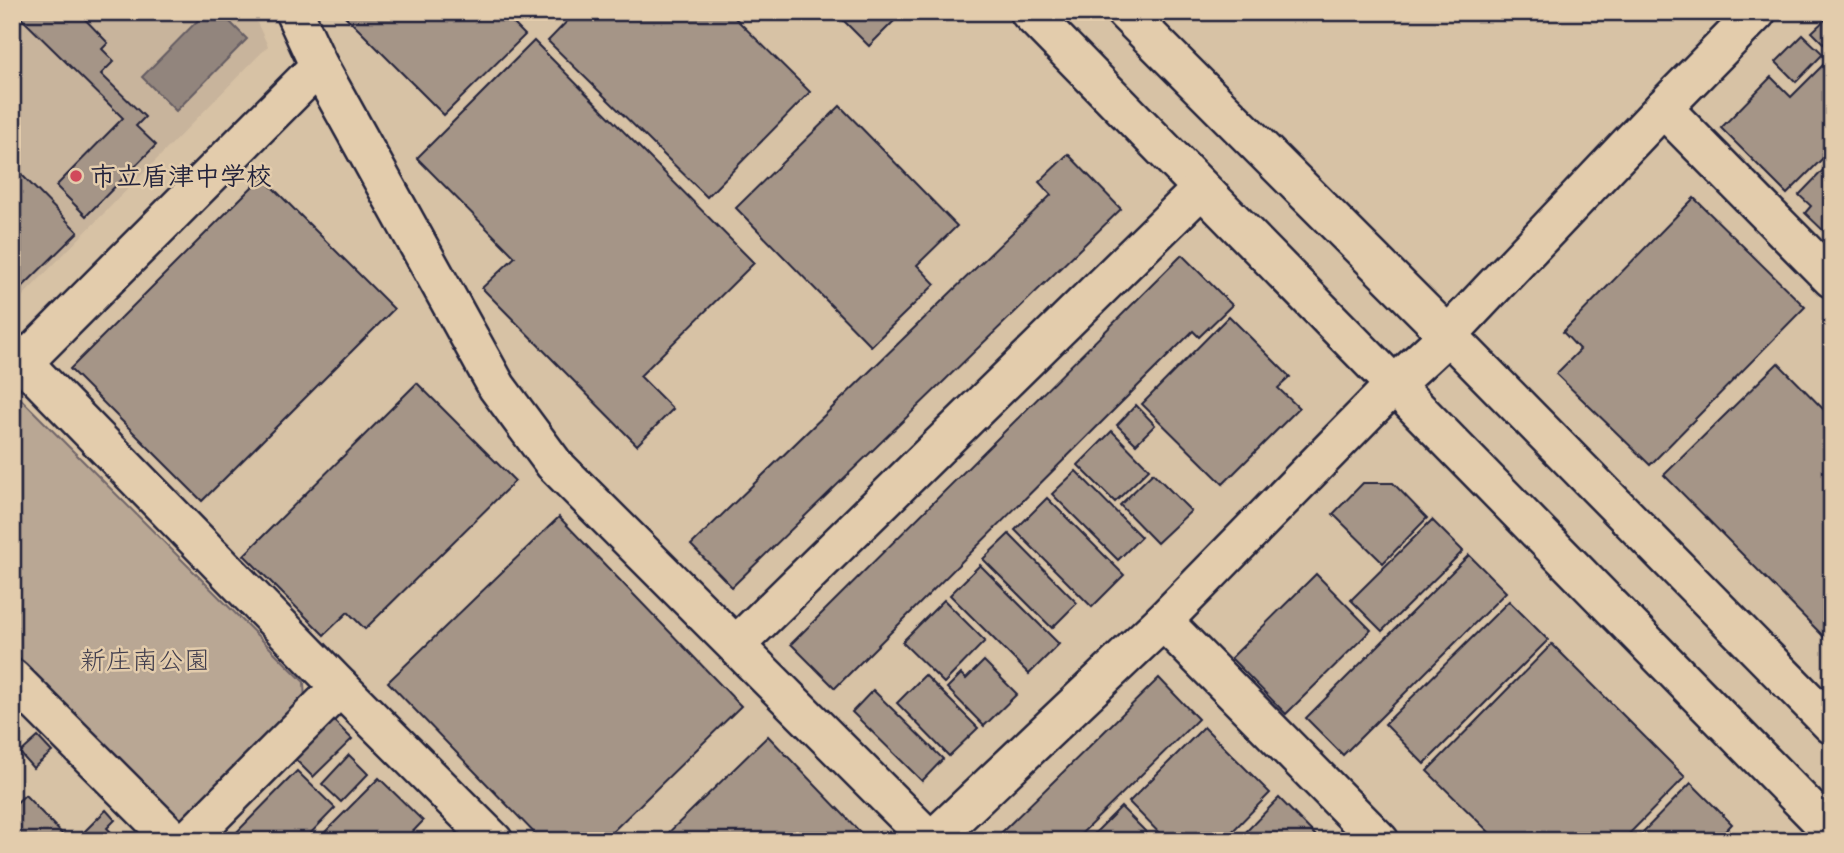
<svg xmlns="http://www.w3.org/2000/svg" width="1844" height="853" font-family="'Architects Daughter','Klee One',sans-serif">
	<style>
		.built { fill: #c8b49c }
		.green { fill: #b9a794; stroke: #6e6468; stroke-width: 2 }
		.water { fill: #92857d; stroke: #655d63; stroke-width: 2 }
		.building { fill: #a59587; stroke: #22223b; stroke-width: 2 }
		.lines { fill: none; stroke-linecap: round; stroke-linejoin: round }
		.minor-casing { stroke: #22223b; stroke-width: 42 }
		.minor { stroke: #e3ccac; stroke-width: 37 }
		.poi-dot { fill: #d1495b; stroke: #e3ccac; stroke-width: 2.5 }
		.labels { text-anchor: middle; stroke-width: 5; stroke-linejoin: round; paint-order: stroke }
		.poi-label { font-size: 26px; font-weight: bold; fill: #22223b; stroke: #e3ccac; text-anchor: start }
		.park-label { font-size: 26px; fill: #403d4d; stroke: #e3ccac }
	</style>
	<rect width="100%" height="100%" fill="#d7c2a5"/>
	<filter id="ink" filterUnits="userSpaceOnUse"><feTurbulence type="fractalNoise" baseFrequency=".0143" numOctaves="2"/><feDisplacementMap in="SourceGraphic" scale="14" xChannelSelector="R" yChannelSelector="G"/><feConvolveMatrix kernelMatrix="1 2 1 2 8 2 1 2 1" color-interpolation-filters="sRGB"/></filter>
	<g filter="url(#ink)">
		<path class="built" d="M 12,12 L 252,12 L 268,46 L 12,307 Z"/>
		<path class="green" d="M 12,390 L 304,682 L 305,702 L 187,820 L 166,821 L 12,667 Z"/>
		<path class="water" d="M 206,12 L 220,12 L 247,39 L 176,111 L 142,77 Z"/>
		<g class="building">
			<path d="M 15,12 L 78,12 L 108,43 L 102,49 L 114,61 L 101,74 L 145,117 L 136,126 L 156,145 L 86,216 L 56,186 L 123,118 Z"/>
			<path d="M 347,12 L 502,12 L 525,35 L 444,115 L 344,15 Z"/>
			<path d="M 576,12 L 729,12 L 810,92 L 707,197 L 548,41 Z"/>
			<path d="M 835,12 L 903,12 L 869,46 Z"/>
			<path d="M 1832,13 L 1832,52 L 1812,32 Z"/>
			<path d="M 1803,35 L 1823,54 L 1796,82 L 1776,62 Z"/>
			<path d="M 534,41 L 754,263 L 640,376 L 673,409 L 637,445 L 482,288 L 515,257 L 417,158 Z"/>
			<path d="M 1827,61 L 1832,66 L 1832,149 L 1787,194 L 1721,128 L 1771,77 L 1791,97 Z"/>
			<path d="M 840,106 L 957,226 L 917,265 L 935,284 L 871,346 L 736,208 Z"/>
			<path d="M 12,138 L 23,149 L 12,160 Z"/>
			<path d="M 1068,154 L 1121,209 L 732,587 L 691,545 L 1051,195 L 1039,182 Z"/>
			<path d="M 1832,161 L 1832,239 L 1805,213 L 1811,206 L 1799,195 Z"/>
			<path d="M 21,174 L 78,232 L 12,297 L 12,183 Z"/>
			<path d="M 262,177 L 394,309 L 202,501 L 70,369 Z"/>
			<path d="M 1694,198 L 1805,307 L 1650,465 L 1556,374 L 1580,350 L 1563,332 Z"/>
			<path d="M 1182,255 L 1232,305 L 1199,337 L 1193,331 L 835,688 L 791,644 Z"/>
			<path d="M 1229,316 L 1290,377 L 1278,388 L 1299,408 L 1223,484 L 1142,404 Z"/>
			<path d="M 1778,363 L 1832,418 L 1832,645 L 1664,475 Z"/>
			<path d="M 417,383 L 515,481 L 365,629 L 348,612 L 324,635 L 244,555 Z"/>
			<path d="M 1136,405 L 1155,425 L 1136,444 L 1117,425 Z"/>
			<path d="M 1112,431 L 1149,469 L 1115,502 L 1078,465 Z"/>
			<path d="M 1076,471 L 1141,537 L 1118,560 L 1052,494 Z"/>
			<path d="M 1153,473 L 1191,511 L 1157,543 L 1120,505 Z"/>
			<path d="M 1363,483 L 1393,483 L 1427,518 L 1383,563 L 1333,514 Z"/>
			<path d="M 1047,498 L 1124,575 L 1092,607 L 1015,530 Z"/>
			<path d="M 559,517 L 741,706 L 603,841 L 542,841 L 388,682 Z"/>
			<path d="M 1432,520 L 1463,551 L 1382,631 L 1351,600 Z"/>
			<path d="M 1009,534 L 1077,603 L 1052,628 L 983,559 Z"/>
			<path d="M 1469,555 L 1506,592 L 1343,755 L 1306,718 Z"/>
			<path d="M 980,565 L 1059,644 L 1029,674 L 950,595 Z"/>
			<path d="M 1316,574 L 1371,630 L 1286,714 L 1231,658 Z"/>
			<path d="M 944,600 L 985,641 L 944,683 L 902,642 Z"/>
			<path d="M 1509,601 L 1548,640 L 1424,764 L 1385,724 Z"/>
			<path d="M 1552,644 L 1685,777 L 1622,841 L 1498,841 L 1427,771 Z"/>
			<path d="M 984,661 L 1017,694 L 984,726 L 947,688 L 961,674 L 966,679 Z"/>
			<path d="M 925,675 L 978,728 L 949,756 L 897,703 Z"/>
			<path d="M 1159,678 L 1198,719 L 1074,841 L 1000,841 L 1001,833 Z"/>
			<path d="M 873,690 L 943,759 L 922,781 L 852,712 Z"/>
			<path d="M 334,721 L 352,739 L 313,777 L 295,759 Z"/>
			<path d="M 1204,727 L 1270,793 L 1223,841 L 1187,841 L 1180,834 L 1173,841 L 1167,841 L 1129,802 Z"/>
			<path d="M 768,736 L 863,835 L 857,841 L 660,841 Z"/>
			<path d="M 38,737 L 52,752 L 33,768 L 20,753 Z"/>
			<path d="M 349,755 L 368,774 L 341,802 L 322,784 Z"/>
			<path d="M 297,771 L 335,808 L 303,841 L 228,841 Z"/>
			<path d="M 379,778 L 423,821 L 404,841 L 316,841 Z"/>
			<path d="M 1691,783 L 1732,824 L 1716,841 L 1634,841 Z"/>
			<path d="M 25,795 L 69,841 L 12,839 L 12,807 Z"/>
			<path d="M 1279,798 L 1321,841 L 1237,841 Z"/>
			<path d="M 1121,807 L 1155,841 L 1087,841 Z"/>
			<path d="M 106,810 L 115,820 L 107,828 L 117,838 L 114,841 L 80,841 L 78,838 Z"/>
			<path d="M 128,833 L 137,841 L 120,841 Z"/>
		</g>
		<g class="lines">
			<defs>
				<g id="minor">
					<path d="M 294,12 L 319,66 L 497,387 L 554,464 L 931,841"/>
					<path d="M 1029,12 L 1832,832"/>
					<path d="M 1125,12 L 1448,335 L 1832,725"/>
					<path d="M 1663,108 L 1832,279"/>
					<path d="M 12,351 L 340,687 L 494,841"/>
					<path d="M 24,362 L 319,66"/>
					<path d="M 1163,621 L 1380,841"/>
					<path d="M 736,645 L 1201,189"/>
					<path d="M 12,678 L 175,841"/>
					<path d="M 187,841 L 340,687"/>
					<path d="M 931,841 L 1163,621 L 1393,386 L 1448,335 L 1663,108 L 1757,12"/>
				</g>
			</defs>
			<use href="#minor" class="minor-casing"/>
			<use href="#minor" class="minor"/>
		</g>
	</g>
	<circle class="poi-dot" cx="76" cy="176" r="7"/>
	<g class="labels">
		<g class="poi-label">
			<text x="90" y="185">市立盾津中学校</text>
		</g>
		<g class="park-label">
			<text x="145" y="669">新庄南公園</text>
		</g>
	</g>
	<rect width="1844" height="853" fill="none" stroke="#e3ccac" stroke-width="42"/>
	<rect x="21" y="21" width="1802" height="811" fill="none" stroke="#22223b" stroke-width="2.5" filter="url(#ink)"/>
</svg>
